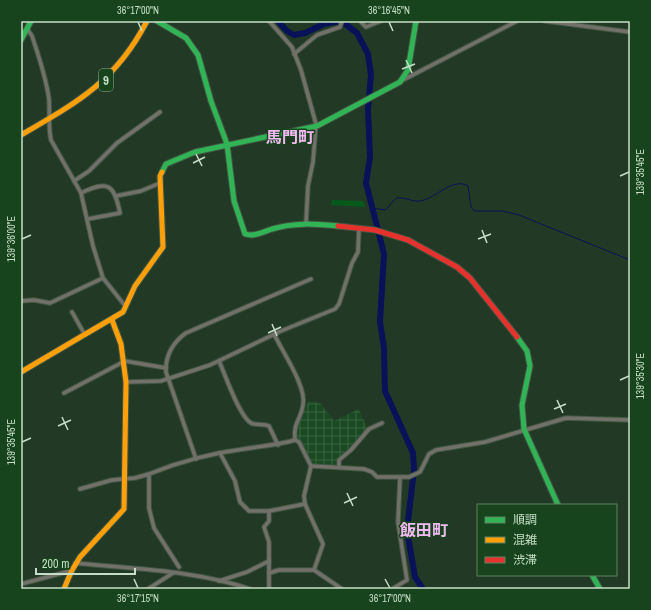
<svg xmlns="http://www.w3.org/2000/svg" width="651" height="610" font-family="'Archivo Narrow','Noto Sans JP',sans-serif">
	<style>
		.industrial { fill: url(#industrial-grid) }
		.green { fill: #055a1b }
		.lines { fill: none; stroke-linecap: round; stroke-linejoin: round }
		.stream { stroke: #071259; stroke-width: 1 }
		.river { stroke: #071259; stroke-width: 6 }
		.street-casing { stroke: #415644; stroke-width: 5.5 }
		.fast-casing { stroke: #415644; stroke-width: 7 }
		.slow-casing { stroke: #415644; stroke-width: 7 }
		.jam-casing { stroke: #415644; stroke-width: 7 }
		.street { stroke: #717069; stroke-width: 3.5 }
		.fast { stroke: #30b455; stroke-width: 5 }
		.slow { stroke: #ff9f0a; stroke-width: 5 }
		.jam { stroke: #e5322d; stroke-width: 5 }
		.ticks { fill: none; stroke: #c6dec7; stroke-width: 1.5 }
		.labels { text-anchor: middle; stroke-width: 3; stroke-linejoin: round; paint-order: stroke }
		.shield { fill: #18441d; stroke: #92b094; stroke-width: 1 }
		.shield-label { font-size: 13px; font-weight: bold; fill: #c6dec7 }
		.quarter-label { font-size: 16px; font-weight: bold; fill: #f2b9f3; stroke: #18441d }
		.neatline { fill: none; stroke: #c6dec7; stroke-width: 1.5 }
		.ticks-label { font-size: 10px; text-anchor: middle; fill: #c6dec7 }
	</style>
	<defs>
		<pattern id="industrial-grid" width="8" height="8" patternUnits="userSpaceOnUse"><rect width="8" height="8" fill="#1a4a21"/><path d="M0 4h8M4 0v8" fill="none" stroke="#3a6440"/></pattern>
	</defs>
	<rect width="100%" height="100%" fill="#223a25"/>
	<path class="industrial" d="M 309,401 L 320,403 L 334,421 L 359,409 L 367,428 L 350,449 L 337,460 L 337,466 L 311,465 L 301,440 L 297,439 L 296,431 L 303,411 Z"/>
	<path class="green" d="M 332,200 L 363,201 L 365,207 L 331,205 Z"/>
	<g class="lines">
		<path class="stream" d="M 372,208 L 385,210 C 390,207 393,198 398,198 C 405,197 412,202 420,201 C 437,198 452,177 468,186 L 471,207 L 474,211 L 502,211 L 519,215 L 630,260"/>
		<path class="river" d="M 278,21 L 287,31 L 294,35 L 305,33 L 324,24 L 334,22 L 344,23 L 357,33 L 368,54 L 371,75 L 368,109 L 370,157 L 366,183 L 384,254 L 380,322 L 384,348 L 385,391 L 413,453 L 414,470 L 407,530 L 415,577 L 423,589"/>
		<defs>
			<g id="street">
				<path d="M 269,21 L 292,47 L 301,70 L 316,124 L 313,162 L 308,186 L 306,223"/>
				<path d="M 360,21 L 366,27 L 381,21"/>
				<path d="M 545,21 L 630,32"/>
				<path d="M 28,30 L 32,36 C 39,57 46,77 49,99 C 50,113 48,127 51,140 L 81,193 L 93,246 L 103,278 L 126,307"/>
				<path d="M 294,54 L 317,35 L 340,27 L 342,21"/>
				<path d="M 403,80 L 517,21"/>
				<path d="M 74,181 L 89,171 L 117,143 L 160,112"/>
				<path d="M 81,193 C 108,180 114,184 120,213 L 88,219"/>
				<path d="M 116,196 L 141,191 L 160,183"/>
				<path d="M 21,301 L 34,300 L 50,303 L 103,278"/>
				<path d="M 72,312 L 85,335"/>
				<path d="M 274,334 C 282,351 307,387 303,405 C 301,420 293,422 295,440"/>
				<path d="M 219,361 C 225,374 239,416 251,423 C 256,426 263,423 269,426 L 278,445"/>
				<path d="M 126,382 L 161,381 L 210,365 L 281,331 L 335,309 L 339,304 L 352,263 L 358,252 L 359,228"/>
				<path d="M 64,393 L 125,361 L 166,368"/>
				<path d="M 220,453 L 235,481 L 240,502 L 249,511 L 269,511 L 305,504"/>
				<path d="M 196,459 L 166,372 C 165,356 173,342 186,333 L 311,279"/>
				<path d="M 311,466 L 364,469 L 372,472 L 377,477 L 409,477 L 420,472 L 429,454 L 436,450 L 485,442 L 566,418 L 630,420"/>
				<path d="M 339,467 L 339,460 L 351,450 L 369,429 L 382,423"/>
				<path d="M 149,474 C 179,462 211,453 244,449 C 261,446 278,445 295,440 L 299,442 L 311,466 L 304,496 L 305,504 L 323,544 L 314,570"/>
				<path d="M 80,489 L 112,480 L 135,478 L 149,474 L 149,508 L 154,528 L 179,567"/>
				<path d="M 75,563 C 133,569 195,570 250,589"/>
				<path d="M 269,573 L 279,570 L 314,570 L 342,589"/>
				<path d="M 219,581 L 247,572 L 269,561"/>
				<path d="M 21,584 L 70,571"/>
				<path d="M 148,589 L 173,573"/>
				<path d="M 269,589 L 269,542 L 264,527 L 269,521 L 269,511"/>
				<path d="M 392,589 L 407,580 L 398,522 L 400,478"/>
			</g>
			<g id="fast">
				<path d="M 157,21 L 186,38 L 198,55 L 211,101 L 227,144 L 234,201 L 245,234 C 254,237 263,232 272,229 C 295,222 315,224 338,226"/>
				<path d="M 21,40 L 31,21"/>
				<path d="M 162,172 L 166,164 L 195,152 L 317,126 L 400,82 L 408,70 L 416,21"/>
				<path d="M 517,337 L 527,351 L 530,366 L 522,405 L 524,429 L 558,505"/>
				<path d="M 592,575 L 600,589"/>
			</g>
			<g id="slow">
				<path d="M 21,135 C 78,102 116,81 147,21"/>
				<path d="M 21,372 L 123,312 L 135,286 L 163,247 L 160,176 L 162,172"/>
				<path d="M 64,589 L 71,572 L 80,557 L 124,509 L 126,382 L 121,344 L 112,320"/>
			</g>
			<path id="jam" d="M 338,226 L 375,230 L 408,240 L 457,267 L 470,278 L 517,337"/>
		</defs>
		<use href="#street" class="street-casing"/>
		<use href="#fast" class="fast-casing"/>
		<use href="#slow" class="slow-casing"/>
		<use href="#jam" class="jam-casing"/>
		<use href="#street" class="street"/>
		<use href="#fast" class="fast"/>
		<use href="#slow" class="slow"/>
		<use href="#jam" class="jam"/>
	</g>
	<path class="ticks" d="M 138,22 L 142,31M 389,22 L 393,31M 406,60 L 412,73M 402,69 L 415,64M 196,154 L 202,166M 193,163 L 205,157M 620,176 L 629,172M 482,230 L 487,243M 22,239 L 31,235M 478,239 L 491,234M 272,324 L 277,336M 268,333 L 281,327M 620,380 L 629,376M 557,400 L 563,413M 554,409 L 566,404M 62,417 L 68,430M 58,426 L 71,420M 22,442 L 31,438M 347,493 L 353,506M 344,503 L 357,497M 134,579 L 138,588M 385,579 L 390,588"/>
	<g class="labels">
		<rect class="shield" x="99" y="69" width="14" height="22" rx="3"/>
		<g class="shield-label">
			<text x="106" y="85">9</text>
		</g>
		<g class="quarter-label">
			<text x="290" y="143">馬門町</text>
			<text x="424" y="536">飯田町</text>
		</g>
	</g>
	<rect width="651" height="610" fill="none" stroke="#18441d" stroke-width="44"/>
	<rect x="477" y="504" width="140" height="72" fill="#18441d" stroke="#5e8261"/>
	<rect x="485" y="517" width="20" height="6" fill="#30b455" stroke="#5e8261"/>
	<text x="513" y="524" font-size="12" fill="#c6dec7">順調</text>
	<rect x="485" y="537" width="20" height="6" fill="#ff9f0a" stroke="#5e8261"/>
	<text x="513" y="544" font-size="12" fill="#c6dec7">混雑</text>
	<rect x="485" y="557" width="20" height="6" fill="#e5322d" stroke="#5e8261"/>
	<text x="513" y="564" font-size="12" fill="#c6dec7">渋滞</text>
	<path d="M36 568v6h99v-6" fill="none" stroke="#c6dec7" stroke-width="2"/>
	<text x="42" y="568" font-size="12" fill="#c6dec7" stroke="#18441d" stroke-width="3" paint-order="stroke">200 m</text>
	<rect x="22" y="22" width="607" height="566" class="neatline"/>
	<g class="ticks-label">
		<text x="138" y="14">36°17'00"N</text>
		<text x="389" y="14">36°16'45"N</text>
		<text transform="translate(640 172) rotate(-90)" y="4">139°35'45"E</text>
		<text transform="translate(11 239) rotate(-90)" y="4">139°36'00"E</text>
		<text transform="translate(640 376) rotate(-90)" y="4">139°35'30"E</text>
		<text transform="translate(11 442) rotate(-90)" y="4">139°35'45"E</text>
		<text x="138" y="602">36°17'15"N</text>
		<text x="390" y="602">36°17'00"N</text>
	</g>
</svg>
